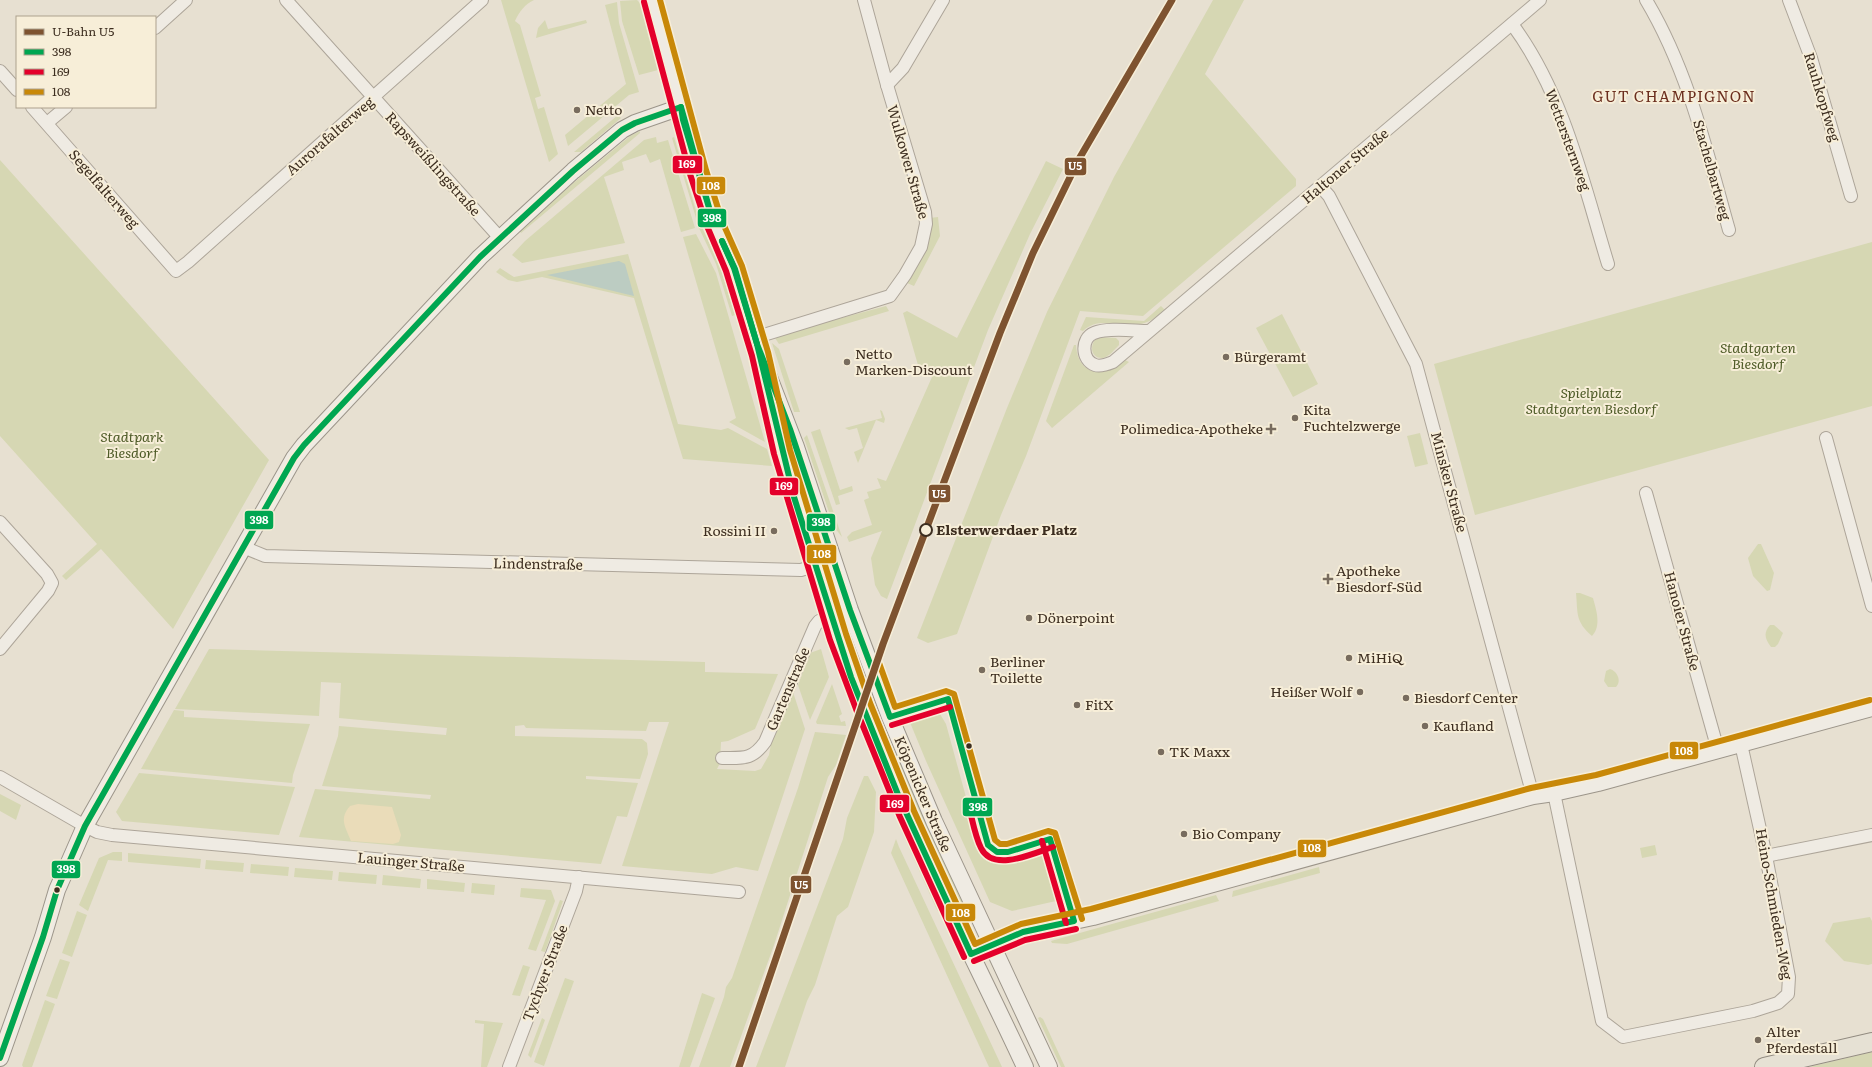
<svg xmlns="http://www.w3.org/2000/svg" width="1872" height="1067" font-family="Literata,serif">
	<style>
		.green { fill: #d6d7b3 }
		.sand { fill: #eadcb9 }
		.water { fill: #bcccc2 }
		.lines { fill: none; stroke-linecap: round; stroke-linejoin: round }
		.street-casing { stroke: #ada599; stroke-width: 14 }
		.secondary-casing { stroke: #9c958a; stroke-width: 18 }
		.primary-casing { stroke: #928b80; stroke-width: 20 }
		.street { stroke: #efebe3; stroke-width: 12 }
		.secondary { stroke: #efebe3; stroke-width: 16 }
		.primary { stroke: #e6e1d4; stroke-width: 18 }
		.bus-1-casing { stroke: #f7eed8; stroke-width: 9 }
		.bus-2-casing { stroke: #f7eed8; stroke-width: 9 }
		.bus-3-casing { stroke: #f7eed8; stroke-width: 9 }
		.bus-1 { stroke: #00a651; stroke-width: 6 }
		.bus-2 { stroke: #e4002b; stroke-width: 6 }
		.bus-3 { stroke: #c88808; stroke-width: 6 }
		.metro-1-casing { stroke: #f7eed8; stroke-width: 10 }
		.metro-1 { stroke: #7e5330; stroke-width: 7 }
		.poi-dot { fill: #786c5e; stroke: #f7eed8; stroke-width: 1.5 }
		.stop-dot { fill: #f7eed8; stroke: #3d2e20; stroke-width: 2 }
		.bus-dot { fill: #3d2e20; stroke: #f7eed8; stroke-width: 1.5 }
		.labels { text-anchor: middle; stroke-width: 4; stroke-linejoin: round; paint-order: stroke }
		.street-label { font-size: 14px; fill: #3d2e20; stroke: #f7eed8 }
		.poi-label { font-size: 14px; fill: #3d2e20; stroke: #f7eed8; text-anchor: start }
		.park-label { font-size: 14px; font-style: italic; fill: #4d5a26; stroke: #f7eed8 }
		.stop-label { font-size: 14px; font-weight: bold; fill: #3d2e20; stroke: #f7eed8; text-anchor: start }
		.neighbourhood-label { font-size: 15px; letter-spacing: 1px; fill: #6b2e1e; stroke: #f7eed8 }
		.line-badge { stroke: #f7eed8; stroke-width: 1.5 }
		.badge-label { font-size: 11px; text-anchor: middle; font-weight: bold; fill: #fff }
	</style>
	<rect width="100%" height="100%" fill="#e7e0d1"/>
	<g class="green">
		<path d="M 501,0 L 534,0 C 525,4 519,12 515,21 L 520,25 L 541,96 L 535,98 L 538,109 L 544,107 L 558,154 L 549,162 Z"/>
		<path d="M 637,0 L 643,6 L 662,69 L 639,75 L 622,21 L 620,1 Z"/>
		<path d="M 1213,0 L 1244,0 L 1205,74 L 1296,179 L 1296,186 L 1143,316 L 1080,311 L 1026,456 L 1001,515 L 957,634 L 928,643 L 917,638 L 1007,408 L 1047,312 L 1114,177 Z"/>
		<path d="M 617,2 L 619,23 L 639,92 L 629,95 L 568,146 L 565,135 L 626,84 L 605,5 Z"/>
		<path d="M 545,20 L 548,29 L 586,20 L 587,23 L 536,38 L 538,28 Z"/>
		<path d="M 618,115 L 621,118 L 581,152 L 574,152 Z"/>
		<path d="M 640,131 L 640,133 L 521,233 L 518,229 L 630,136 Z"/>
		<path d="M 656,137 L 657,143 L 668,140 L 695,228 L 681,232 L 660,159 L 650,163 L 646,154 L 622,162 L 624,170 L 604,177 L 625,243 L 522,263 L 512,255 L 525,241 L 644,140 Z"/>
		<path d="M 674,137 L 699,221 L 720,266 L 735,315 L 732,316 L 716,264 L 699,228 L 672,138 Z"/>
		<path d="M 0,160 L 269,460 L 173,629 L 101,549 L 66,580 L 62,576 L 97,544 L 0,436 Z"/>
		<path d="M 1046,161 L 1063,169 L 1030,234 L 988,330 L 887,599 L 881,596 L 875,585 L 871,558 L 882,531 L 849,542 L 847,537 L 852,532 L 872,525 L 864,500 L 869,498 L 867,492 L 881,488 L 877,478 L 886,481 L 932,377 L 920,372 L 903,313 L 907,311 L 957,338 Z"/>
		<path d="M 938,217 L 940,236 L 914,286 L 907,283 C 920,263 933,242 930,218 Z"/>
		<path d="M 696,234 L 716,273 L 765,442 L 729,422 L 736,418 L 683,237 Z"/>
		<path d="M 1872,242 L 1872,406 L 1475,515 L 1434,364 Z"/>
		<path d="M 628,254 L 678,424 L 721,430 L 728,428 L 767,449 L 772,466 L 683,459 L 634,298 L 542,277 L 517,282 L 508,280 L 496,272 L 500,268 L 514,277 Z"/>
		<path d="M 886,306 L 889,311 L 779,344 L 775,338 L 823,323 Z"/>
		<path d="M 1161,306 L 1165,310 C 1157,316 1151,322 1141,324 C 1121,329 1100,315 1083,331 L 1080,330 L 1086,317 L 1144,321 Z"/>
		<path d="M 1282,314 L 1318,384 L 1293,397 L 1256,328 Z"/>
		<path d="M 1098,337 L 1116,338 L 1119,341 L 1119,345 C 1115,349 1109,357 1103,358 C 1090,359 1089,343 1098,337 Z"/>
		<path d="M 772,343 L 779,349 L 800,412 L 794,412 Z"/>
		<path d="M 1074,345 L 1076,345 C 1078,377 1105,378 1125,360 L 1129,362 L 1052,428 L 1046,421 Z"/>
		<path d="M 880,410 L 882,411 L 885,419 L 884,423 L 876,420 L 858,463 L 854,452 L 863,448 L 857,428 L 849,430 L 845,428 L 882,418 Z"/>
		<path d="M 820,429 L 840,490 L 852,486 L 853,491 L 838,496 L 840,504 L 836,505 L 811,432 Z"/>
		<path d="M 1420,433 L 1428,464 L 1415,467 L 1407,436 Z"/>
		<path d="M 807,435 L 842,537 L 834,527 L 804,438 Z"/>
		<path d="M 1758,544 L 1761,544 L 1774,573 L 1770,590 L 1767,591 L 1753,576 L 1748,558 Z"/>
		<path d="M 1576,593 L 1580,593 L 1593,598 C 1596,609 1602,626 1592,636 C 1575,621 1578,614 1576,593 Z"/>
		<path d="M 1770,625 L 1774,625 L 1783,633 L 1778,644 L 1775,647 L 1771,647 C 1765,639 1763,633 1770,625 Z"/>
		<path d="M 209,649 L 705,662 L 705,672 L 778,674 L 755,729 L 728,741 L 721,742 L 720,763 L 717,769 L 755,771 L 761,769 L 769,755 L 771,744 L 793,692 L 805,729 L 758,871 L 736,867 L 712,874 L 622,866 L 669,722 L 649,722 L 646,731 L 526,728 L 524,725 L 515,726 L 515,736 L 642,739 L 647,743 L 648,754 L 640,779 L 586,776 L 586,779 L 638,783 L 627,817 L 617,816 L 601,864 L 299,837 L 315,789 L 430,799 L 431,795 L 322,786 L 338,736 L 339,726 L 446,735 L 447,728 L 339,718 L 341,683 L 321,682 L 319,716 L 175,709 Z"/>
		<path d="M 821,649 L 829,677 L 810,720 L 798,685 L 810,653 Z"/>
		<path d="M 1610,669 C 1617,671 1622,681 1616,687 L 1608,687 L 1604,681 L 1606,671 Z"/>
		<path d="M 832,684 L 842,714 L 839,716 L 841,722 L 845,721 L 846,726 L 817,724 L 816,722 Z"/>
		<path d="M 174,710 L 184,711 L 184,717 L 310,724 L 293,775 L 292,783 L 141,769 Z"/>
		<path d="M 932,711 L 940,714 L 946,724 L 981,852 C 997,878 1036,836 1049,859 C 1051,863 1052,869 1053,874 C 1056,883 1060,892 1056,901 L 1012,911 L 990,902 L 926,761 L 909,720 L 915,715 Z"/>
		<path d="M 815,732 L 846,735 L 836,765 L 828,777 L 774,945 L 730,1067 L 699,1067 L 724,997 L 726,987 L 732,978 L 798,788 Z"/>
		<path d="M 889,734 L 972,919 L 966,922 L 901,778 L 885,752 L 879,738 Z"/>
		<path d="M 139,773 L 295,787 L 279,835 L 122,821 L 116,812 Z"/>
		<path d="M 864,776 L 868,776 L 876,792 L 874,832 L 848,907 L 837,916 L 815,985 L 807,1001 L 785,1067 L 756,1067 L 843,839 L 847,818 Z"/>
		<path d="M 0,794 L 21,805 L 16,820 L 0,811 Z"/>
		<path d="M 904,828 L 943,915 L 937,910 L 902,832 Z"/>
		<path d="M 896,839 L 899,847 L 1002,1067 L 989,1067 L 891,853 Z"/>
		<path d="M 1655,845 L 1657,855 L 1642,858 L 1640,848 Z"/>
		<path d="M 113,852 L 122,852 L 122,861 L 108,860 L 88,911 L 79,905 L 99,858 Z"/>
		<path d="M 128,853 L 201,859 L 200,868 L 128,862 Z"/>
		<path d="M 206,860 L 244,863 L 243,872 L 205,869 Z"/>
		<path d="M 251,864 L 289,867 L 288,876 L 250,873 Z"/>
		<path d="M 1319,867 L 1320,873 L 1232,897 L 1233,891 Z"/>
		<path d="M 295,868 L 333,871 L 332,880 L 294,877 Z"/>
		<path d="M 339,872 L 377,875 L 376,884 L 338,881 Z"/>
		<path d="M 383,875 L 421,879 L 420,888 L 382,885 Z"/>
		<path d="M 427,879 L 465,883 L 464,892 L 427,889 Z"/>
		<path d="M 472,883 L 495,885 L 494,895 L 471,893 Z"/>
		<path d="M 521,888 L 551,890 L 555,901 L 536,951 L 528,949 L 546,900 L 520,897 Z"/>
		<path d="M 1216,895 L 1219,901 L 1067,944 L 1052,943 L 1051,941 Z"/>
		<path d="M 560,900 L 563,901 L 545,952 L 541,951 Z"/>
		<path d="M 77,911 L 87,915 L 72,957 L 62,953 Z"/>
		<path d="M 1870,917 L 1872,921 L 1872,964 L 1868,965 L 1844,961 L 1825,941 L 1833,923 Z"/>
		<path d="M 60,959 L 70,962 L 57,999 L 46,996 Z"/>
		<path d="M 523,965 L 530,967 L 520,996 L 512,995 Z"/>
		<path d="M 565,978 L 574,981 L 544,1066 L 534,1062 Z"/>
		<path d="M 702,993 L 715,998 L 690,1067 L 679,1067 Z"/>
		<path d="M 45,1000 L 55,1004 L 32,1067 L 23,1067 L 22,1065 Z"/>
		<path d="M 1040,1017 L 1043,1019 L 1065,1067 L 1061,1067 L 1038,1018 Z"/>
		<path d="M 542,1018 L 545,1020 L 531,1058 L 528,1055 Z"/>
		<path d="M 475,1020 L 503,1023 L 487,1067 L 481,1067 L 484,1024 L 475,1023 Z"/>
		<path d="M 1872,1052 L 1872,1067 L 1809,1067 Z"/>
	</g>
	<path class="sand" d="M 358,804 L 392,807 L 401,835 L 399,842 L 393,844 L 351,841 C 345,826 339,819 350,806 Z"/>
	<path class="water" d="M 619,261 L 625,264 L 634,296 L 547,275 Z"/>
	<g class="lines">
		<defs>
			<g id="street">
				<path d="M 286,0 L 500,238"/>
				<path d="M 1646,0 C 1688,70 1707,152 1729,230"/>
				<path d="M 1789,0 L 1811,58 L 1851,196"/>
				<path d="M 1512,24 C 1564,94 1583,182 1608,264"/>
				<path d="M 155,28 L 186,0"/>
				<path d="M 0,71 L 17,90"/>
				<path d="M 887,85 L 903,68 L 943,0"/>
				<path d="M 32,107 L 176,271 L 188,262 L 482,0"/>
				<path d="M 47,123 L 66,107"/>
				<path d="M 1321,187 L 1329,196 L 1416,364 L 1533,796"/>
				<path d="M 1149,331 C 1134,331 1108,327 1094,333 C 1081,338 1081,360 1095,365 C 1101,367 1108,364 1113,362 L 1540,0"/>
				<path d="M 754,338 L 890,296 L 905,275 L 921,247 L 926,224 L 925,212 L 887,85 L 864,0"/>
				<path d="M 1826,438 L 1872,606"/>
				<path d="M 1646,493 L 1718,750"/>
				<path d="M 0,522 L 47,574 L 52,583 L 48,591 L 0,649"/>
				<path d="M 243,547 L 265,556 L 801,570 L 833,560"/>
				<path d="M 722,758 C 744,758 752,760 765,742 L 815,626 L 819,621 L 850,610"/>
				<path d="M 0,777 L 85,826 L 97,832 L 112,835 L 739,892"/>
				<path d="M 1554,793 L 1602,1021 L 1623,1037 L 1753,1011 L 1778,1003 L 1788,994 L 1789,977 L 1766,856 L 1741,744"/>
				<path d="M 1766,856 L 1872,835"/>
				<path d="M 509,1067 L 576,891 L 579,877"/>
			</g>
			<g id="secondary">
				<path d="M 652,0 L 670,63 L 683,120 L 712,218 L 734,268 L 760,354 L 796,447 L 850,610 L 890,717 L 934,821 L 1049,1067"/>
				<path d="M 771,405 C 804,550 853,691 912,828 C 947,908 988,987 1025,1067"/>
				<path d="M 971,954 L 1023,932 L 1093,917 L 1533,796 L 1554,793 L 1598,783 L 1872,708"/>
				<path d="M 0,1058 L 43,937 L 57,890 L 85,826 L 294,458 L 304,445 L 480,257 L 573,171 L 622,130 L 635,123 L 681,107"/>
			</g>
			<path id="primary" d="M 1764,1067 L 1872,1042"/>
		</defs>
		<use href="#street" class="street-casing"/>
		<use href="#secondary" class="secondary-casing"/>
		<use href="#primary" class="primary-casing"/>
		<use href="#street" class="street"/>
		<use href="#secondary" class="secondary"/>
		<use href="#primary" class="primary"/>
		<defs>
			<g id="bus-1">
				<path d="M 681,107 L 712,218 L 683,120 Z"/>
				<path d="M 722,241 L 735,269 L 757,344"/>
				<path d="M 722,241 L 734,268 L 757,344"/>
				<path d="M 757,344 L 790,429 L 850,610 L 890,717 L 948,699 L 988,845 L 997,852 L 1008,852 L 1050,839 L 1074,921 L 1023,932 L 971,954 L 899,797 L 851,677 L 794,497 Z"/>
				<path d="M 0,1058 L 43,937 L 57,890 L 85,826 L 294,458 L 304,445 L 480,257 L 573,171 L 622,130 L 635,123 L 681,107"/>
			</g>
			<g id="bus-2">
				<path d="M 644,2 L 690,174 L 707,226 L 726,271 L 752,356 L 774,454 L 830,640 L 856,709 L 900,817 L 964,957"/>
				<path d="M 892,725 L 950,707"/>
				<path d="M 967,800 C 972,816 974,834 981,848 C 993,873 1034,853 1053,847"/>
				<path d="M 1042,841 L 1066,923"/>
				<path d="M 974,961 L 1025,940 L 1076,929"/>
			</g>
			<g id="bus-3">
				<path d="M 660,0 L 706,170 L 722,221 L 742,266 L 768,352 L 790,450 L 846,634 L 870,703 L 914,811 L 975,944 L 1021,924 L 1091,909 L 1531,788 L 1596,775 L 1870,700"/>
				<path d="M 878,660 L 895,707 L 946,691 L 954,694 L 995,840 L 1000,844 L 1007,844 L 1048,831 L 1055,833 L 1082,919"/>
			</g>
		</defs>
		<use href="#bus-1" class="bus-1-casing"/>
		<use href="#bus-2" class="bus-2-casing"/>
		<use href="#bus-3" class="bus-3-casing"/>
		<use href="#bus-1" class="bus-1"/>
		<use href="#bus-2" class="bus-2"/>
		<use href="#bus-3" class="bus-3"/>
		<defs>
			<path id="metro-1" d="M 739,1067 L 883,644 L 1000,333 L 1033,253 L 1079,159 L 1172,0"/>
		</defs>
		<use href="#metro-1" class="metro-1-casing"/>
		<use href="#metro-1" class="metro-1"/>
	</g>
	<g class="poi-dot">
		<circle cx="577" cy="110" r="4"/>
		<circle cx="1226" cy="357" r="4"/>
		<circle cx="847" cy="362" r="4"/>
		<circle cx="1295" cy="418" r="4"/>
		<path d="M1269 423h4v4h4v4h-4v4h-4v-4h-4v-4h4z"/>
		<circle cx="774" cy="531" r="4"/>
		<path d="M1326 573h4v4h4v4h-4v4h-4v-4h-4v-4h4z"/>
		<circle cx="1029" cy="618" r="4"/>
		<circle cx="1349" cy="658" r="4"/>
		<circle cx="982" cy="670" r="4"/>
		<circle cx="1360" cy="692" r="4"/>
		<circle cx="1406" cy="698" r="4"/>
		<circle cx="1077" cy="705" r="4"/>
		<circle cx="1425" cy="726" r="4"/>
		<circle cx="1161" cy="752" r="4"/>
		<circle cx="1184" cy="834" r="4"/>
		<circle cx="1758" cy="1040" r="4"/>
	</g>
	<circle class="stop-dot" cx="926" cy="530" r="6"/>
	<g class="bus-dot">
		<circle cx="969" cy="746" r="3.5"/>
		<circle cx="57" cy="890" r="3.5"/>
	</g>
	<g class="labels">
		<g class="street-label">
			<text transform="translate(1822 97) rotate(73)" y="5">Rauhkopfweg</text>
			<text transform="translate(330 136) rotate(-41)" y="5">Aurorafalterweg</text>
			<text transform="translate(1568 140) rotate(70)" y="5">Wettersternweg</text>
			<text transform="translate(908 162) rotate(74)" y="5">Wulkower Straße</text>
			<text transform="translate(433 164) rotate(48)" y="5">Rapsweißlingstraße</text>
			<text transform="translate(1345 166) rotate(-40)" y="5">Haltoner Straße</text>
			<text transform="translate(1712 170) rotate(74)" y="5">Stachelbartweg</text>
			<text transform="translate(104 189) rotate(49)" y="5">Segelfalterweg</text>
			<text transform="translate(1449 482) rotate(75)" y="5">Minsker Straße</text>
			<text transform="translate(538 564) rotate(1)" y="5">Lindenstraße</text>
			<text transform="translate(1682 621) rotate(75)" y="5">Hanoier Straße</text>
			<text transform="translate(788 689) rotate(-67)" y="5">Gartenstraße</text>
			<text transform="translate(923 794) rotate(67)" y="5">Köpenicker Straße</text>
			<text transform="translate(411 862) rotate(5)" y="5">Lauinger Straße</text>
			<text transform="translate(1774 904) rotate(80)" y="5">Heino-Schmieden-Weg</text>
			<text transform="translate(545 973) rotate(-69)" y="5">Tychyer Straße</text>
		</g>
		<g class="poi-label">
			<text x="585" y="115">Netto</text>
			<text x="855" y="359">Netto<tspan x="855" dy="16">Marken-Discount</tspan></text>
			<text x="1234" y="362">Bürgeramt</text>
			<text x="1303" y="415">Kita<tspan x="1303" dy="16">Fuchtelzwerge</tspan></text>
			<text x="1263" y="434" text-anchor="end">Polimedica-Apotheke</text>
			<text x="766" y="536" text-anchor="end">Rossini II</text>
			<text x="1336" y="576">Apotheke<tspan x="1336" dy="16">Biesdorf-Süd</tspan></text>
			<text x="1037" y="623">Dönerpoint</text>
			<text x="1357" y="663">MiHiQ</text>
			<text x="990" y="667">Berliner<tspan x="990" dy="16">Toilette</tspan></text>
			<text x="1352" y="697" text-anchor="end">Heißer Wolf</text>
			<text x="1414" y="703">Biesdorf Center</text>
			<text x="1085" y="710">FitX</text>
			<text x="1433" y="731">Kaufland</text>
			<text x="1169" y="757">TK Maxx</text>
			<text x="1192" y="839">Bio Company</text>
			<text x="1766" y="1037">Alter<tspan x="1766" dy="16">Pferdestall</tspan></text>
		</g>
		<g class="park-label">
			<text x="1758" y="353">Stadtgarten<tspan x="1758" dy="16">Biesdorf</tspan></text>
			<text x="1591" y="398">Spielplatz<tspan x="1591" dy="16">Stadtgarten Biesdorf</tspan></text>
			<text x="132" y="442">Stadtpark<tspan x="132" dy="16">Biesdorf</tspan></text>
		</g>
		<g class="stop-label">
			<text x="936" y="535">Elsterwerdaer Platz</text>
		</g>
		<g class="neighbourhood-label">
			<text x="1674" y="102">GUT CHAMPIGNON</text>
		</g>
	</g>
	<g class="line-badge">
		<rect x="672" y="155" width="31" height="19" rx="4" fill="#e4002b"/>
		<rect x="1064" y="157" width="23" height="19" rx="4" fill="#7e5330"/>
		<rect x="696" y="176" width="30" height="19" rx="4" fill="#c88808"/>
		<rect x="697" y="208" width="30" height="20" rx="4" fill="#00a651"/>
		<rect x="769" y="477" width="30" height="19" rx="4" fill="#e4002b"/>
		<rect x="928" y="484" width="23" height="19" rx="4" fill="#7e5330"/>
		<rect x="244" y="510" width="30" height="20" rx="4" fill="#00a651"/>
		<rect x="806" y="513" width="30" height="19" rx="4" fill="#00a651"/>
		<rect x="806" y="544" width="31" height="20" rx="4" fill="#c88808"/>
		<rect x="1669" y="741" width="30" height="19" rx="4" fill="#c88808"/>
		<rect x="879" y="794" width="31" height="19" rx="4" fill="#e4002b"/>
		<rect x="962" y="797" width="31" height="20" rx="4" fill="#00a651"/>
		<rect x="1297" y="839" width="30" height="19" rx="4" fill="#c88808"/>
		<rect x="51" y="860" width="30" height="19" rx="4" fill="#00a651"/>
		<rect x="790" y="875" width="22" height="19" rx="4" fill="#7e5330"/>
		<rect x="945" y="903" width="31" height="19" rx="4" fill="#c88808"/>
	</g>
	<g class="badge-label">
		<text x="687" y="168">169</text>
		<text x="1075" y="170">U5</text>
		<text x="711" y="190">108</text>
		<text x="712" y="222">398</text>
		<text x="784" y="490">169</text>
		<text x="939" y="498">U5</text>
		<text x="259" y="524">398</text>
		<text x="821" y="526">398</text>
		<text x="822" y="558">108</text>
		<text x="1684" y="755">108</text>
		<text x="895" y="808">169</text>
		<text x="978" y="811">398</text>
		<text x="1312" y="852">108</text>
		<text x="66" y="873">398</text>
		<text x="801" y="889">U5</text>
		<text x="961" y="917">108</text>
	</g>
	<rect x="16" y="16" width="140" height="92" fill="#f7eed8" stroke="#ada18e"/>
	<rect x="24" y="29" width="20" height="6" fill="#7e5330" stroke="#ada18e"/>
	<text x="52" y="36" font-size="12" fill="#3d2e20">U-Bahn U5</text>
	<rect x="24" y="49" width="20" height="6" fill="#00a651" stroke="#ada18e"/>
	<text x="52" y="56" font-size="12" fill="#3d2e20">398</text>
	<rect x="24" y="69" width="20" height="6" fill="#e4002b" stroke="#ada18e"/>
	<text x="52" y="76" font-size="12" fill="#3d2e20">169</text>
	<rect x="24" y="89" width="20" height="6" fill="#c88808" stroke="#ada18e"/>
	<text x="52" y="96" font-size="12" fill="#3d2e20">108</text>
</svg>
